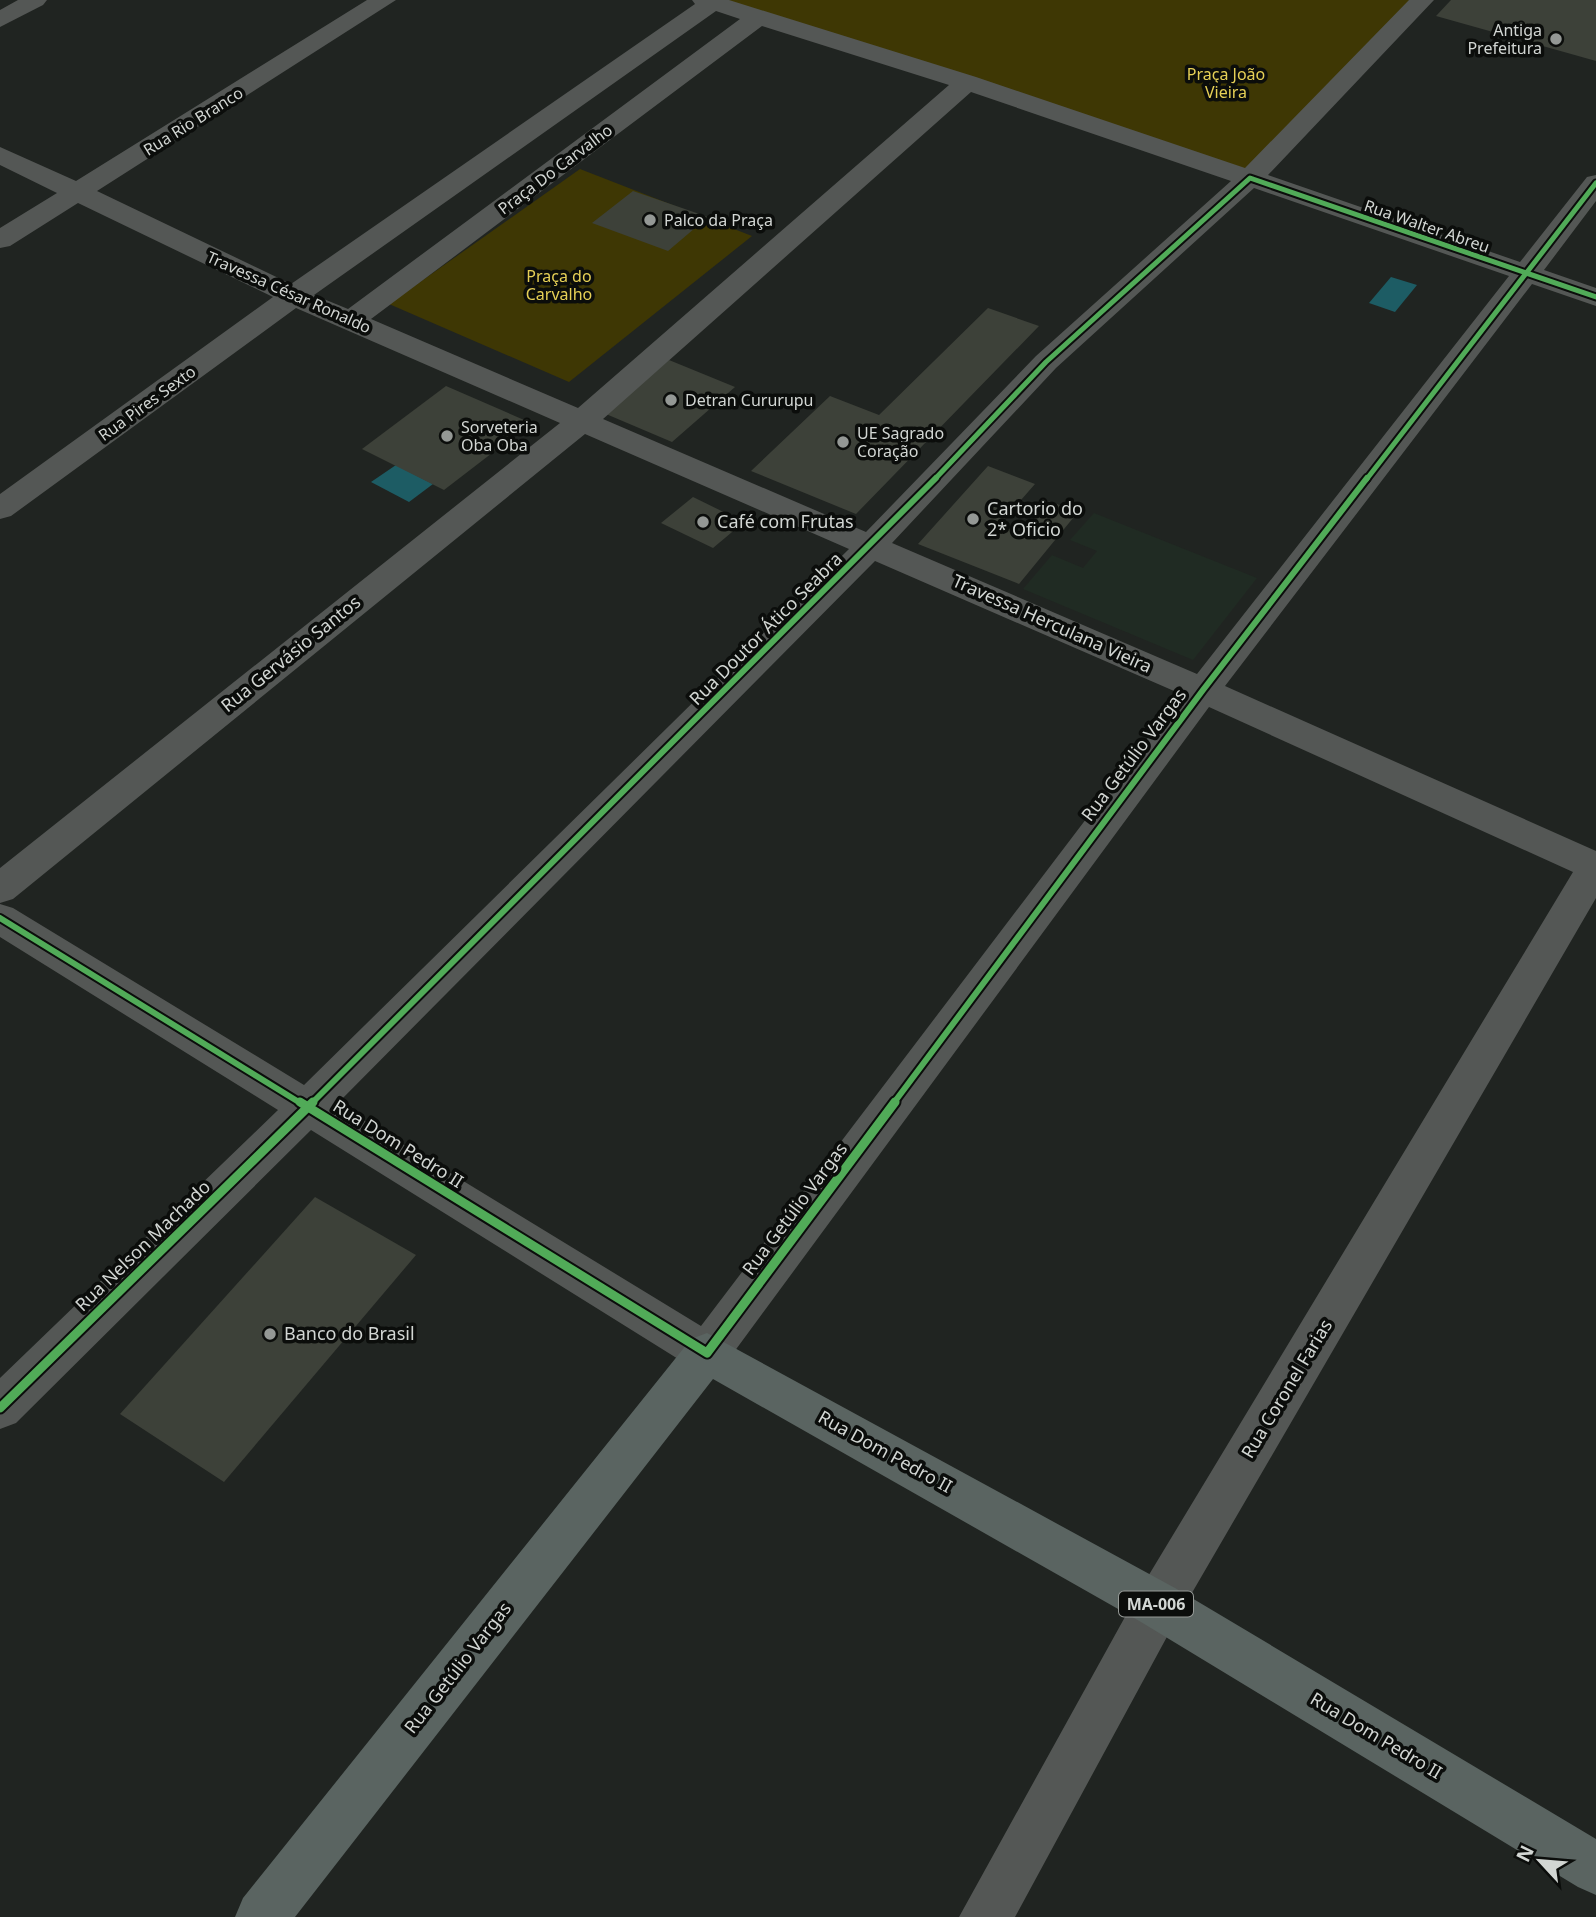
<svg xmlns="http://www.w3.org/2000/svg" width="1596" height="1917" font-family="'Noto Sans',sans-serif">
	<style>
		.built { fill: #202b23 }
		.green { fill: #3e3704 }
		.water { fill: #1d5c64 }
		.building { fill: #3d4139 }
		.lines { fill: none; stroke-linecap: round; stroke-linejoin: round }
		.minor { fill: #545755; fill-rule: evenodd }
		.major { fill: #5a6461; fill-rule: evenodd }
		.cycleway-far2-casing { stroke: #0b0d0b; stroke-width: 9 }
		.cycleway-far1-casing { stroke: #0b0d0b; stroke-width: 10 }
		.cycleway-casing { stroke: #0b0d0b; stroke-width: 13 }
		.cycleway-far2 { stroke: #51ab58; stroke-width: 5 }
		.cycleway-far1 { stroke: #51ab58; stroke-width: 6 }
		.cycleway { stroke: #51ab58; stroke-width: 9 }
		.poi-dot { fill: #949895; stroke: #0b0d0b; stroke-width: 2.5 }
		.labels { text-anchor: middle; stroke-width: 7; stroke-linejoin: round; paint-order: stroke }
		.far-poi-label { font-size: 16px; fill: #d2d6d3; stroke: #0b0d0b; text-anchor: start }
		.far-park-label { font-size: 16px; fill: #e6d056; stroke: #0b0d0b }
		.far-street-label { font-size: 16px; fill: #d2d6d3; stroke: #0b0d0b }
		.shield { fill: #0b0d0b; stroke: #969a97; stroke-width: 2 }
		.shield-label { font-size: 16px; font-weight: bold; fill: #d2d6d3 }
		.poi-label { font-size: 18px; fill: #d2d6d3; stroke: #0b0d0b; text-anchor: start }
		.street-label { font-size: 18px; fill: #d2d6d3; stroke: #0b0d0b }
	</style>
	<rect width="100%" height="100%" fill="#202421"/>
	<path class="built" d="M 1094,513 L 1257,578 L 1193,660 L 1023,589 L 1052,555 L 1083,568 L 1097,551 L 1070,540 Z"/>
	<g class="green">
		<path d="M 704,0 L 1422,0 L 1250,178 Z"/>
		<path d="M 580,169 L 752,236 L 569,382 L 389,304 Z"/>
	</g>
	<g class="water">
		<path d="M 1391,277 L 1417,285 L 1395,312 L 1369,303 Z"/>
		<path d="M 396,465 L 433,484 L 409,502 L 371,482 Z"/>
	</g>
	<g class="building">
		<path d="M 1451,0 L 1596,0 L 1596,61 L 1436,16 Z"/>
		<path d="M 633,191 L 708,217 L 668,251 L 592,223 Z"/>
		<path d="M 988,308 L 1039,326 L 856,514 L 751,471 L 830,396 L 879,415 Z"/>
		<path d="M 669,360 L 735,387 L 672,442 L 606,414 Z"/>
		<path d="M 446,386 L 531,423 L 444,490 L 362,449 Z"/>
		<path d="M 988,466 L 1035,484 L 999,525 L 1021,534 L 1049,501 L 1078,512 L 1019,584 L 918,544 Z"/>
		<path d="M 693,497 L 744,522 L 713,548 L 661,523 Z"/>
		<path d="M 315,1197 L 416,1255 L 224,1482 L 120,1414 Z"/>
	</g>
	<g class="lines">
		<g class="minor">
			<path d="M 18,0 L 47,0 L 43,5 L 0,27 L 0,10 Z"/>
			<path d="M 367,0 L 396,0 L 97,191 L 291,284 L 695,4 L 692,0 L 729,0 L 976,77 L 1245,168 L 1409,0 L 1434,0 L 1268,175 L 1520,262 L 1587,177 L 1596,175 L 1596,201 L 1544,270 L 1596,288 L 1596,306 L 1532,284 L 1225,686 L 1596,851 L 1596,898 L 1175,1622 L 1015,1917 L 959,1917 L 1141,1588 L 1573,872 L 1209,707 L 723,1367 L 707,1373 L 691,1367 L 311,1130 L 16,1423 L 0,1429 L 0,1378 L 278,1110 L 0,937 L 0,904 L 13,908 L 304,1085 L 849,549 L 585,434 L 13,899 L 0,903 L 0,868 L 560,423 L 296,308 L 11,516 L 0,519 L 0,494 L 273,297 L 78,203 L 10,246 L 0,248 L 0,228 L 57,193 L 0,165 L 0,147 L 76,181 ZM 716,11 L 740,19 L 348,309 L 314,295 ZM 762,26 L 949,85 L 578,408 L 371,319 ZM 971,92 L 1231,181 L 1036,356 L 866,532 L 603,419 ZM 1254,188 L 1509,276 L 1197,674 L 892,543 L 1056,368 ZM 875,561 L 1181,694 L 701,1326 L 337,1104 Z"/>
		</g>
		<path class="major" d="M 707,1333 L 1175,1588 L 1596,1839 L 1596,1895 L 1578,1887 L 1141,1622 L 713,1379 L 295,1917 L 235,1917 L 243,1898 L 691,1339 Z"/>
		<defs>
			<g id="cycleway-far2">
				<path d="M 934,480 L 1046,362 L 1250,178 L 1596,297"/>
				<path d="M 1366,480 L 1596,183"/>
			</g>
			<g id="cycleway-far1">
				<path d="M 0,918 L 302,1104"/>
				<path d="M 311,1104 L 936,478"/>
				<path d="M 893,1104 L 1203,690 L 1367,478"/>
			</g>
			<g id="cycleway">
				<path d="M 300,1102 L 707,1353 L 895,1102"/>
				<path d="M 0,1408 L 313,1102"/>
			</g>
		</defs>
		<use href="#cycleway-far2" class="cycleway-far2-casing"/>
		<use href="#cycleway-far1" class="cycleway-far1-casing"/>
		<use href="#cycleway" class="cycleway-casing"/>
		<use href="#cycleway-far2" class="cycleway-far2"/>
		<use href="#cycleway-far1" class="cycleway-far1"/>
		<use href="#cycleway" class="cycleway"/>
	</g>
	<g class="poi-dot">
		<circle cx="1556" cy="39" r="7"/>
		<circle cx="650" cy="220" r="7"/>
		<circle cx="671" cy="400" r="7"/>
		<circle cx="447" cy="436" r="7"/>
		<circle cx="843" cy="442" r="7"/>
		<circle cx="973" cy="519" r="7"/>
		<circle cx="703" cy="522" r="7"/>
		<circle cx="270" cy="1334" r="7"/>
	</g>
	<g class="labels">
		<g class="far-poi-label">
			<text x="1542" y="36" text-anchor="end">Antiga<tspan x="1542" dy="18">Prefeitura</tspan></text>
			<text x="664" y="226">Palco da Praça</text>
			<text x="685" y="406">Detran Cururupu</text>
			<text x="461" y="433">Sorveteria<tspan x="461" dy="18">Oba Oba</tspan></text>
			<text x="857" y="439">UE Sagrado<tspan x="857" dy="18">Coração</tspan></text>
		</g>
		<g class="far-park-label">
			<text x="1226" y="80">Praça João<tspan x="1226" dy="18">Vieira</tspan></text>
			<text x="559" y="282">Praça do<tspan x="559" dy="18">Carvalho</tspan></text>
		</g>
		<g class="far-street-label">
			<text transform="translate(193 121) rotate(-32)" y="6">Rua Rio Branco</text>
			<text transform="translate(555 169) rotate(-37)" y="6">Praça Do Carvalho</text>
			<text transform="translate(1427 226) rotate(19)" y="6">Rua Walter Abreu</text>
			<text transform="translate(289 292) rotate(24)" y="6">Travessa César Ronaldo</text>
			<text transform="translate(147 403) rotate(-36)" y="6">Rua Pires Sexto</text>
		</g>
		<rect class="shield" x="1119" y="1591.5" width="74" height="25" rx="5"/>
		<g class="shield-label">
			<text x="1156" y="1610">MA-006</text>
		</g>
		<g class="poi-label">
			<text x="987" y="515">Cartorio do<tspan x="987" dy="21">2* Oficio</tspan></text>
			<text x="717" y="528">Café com Frutas</text>
			<text x="284" y="1340">Banco do Brasil</text>
		</g>
		<g class="street-label">
			<text transform="translate(1052 624) rotate(24)" y="6">Travessa Herculana Vieira</text>
			<text transform="translate(766 629) rotate(-45)" y="6">Rua Doutor Ático Seabra</text>
			<text transform="translate(291 654) rotate(-39)" y="6">Rua Gervásio Santos</text>
			<text transform="translate(1134 755) rotate(-53)" y="6">Rua Getúlio Vargas</text>
			<text transform="translate(398 1144) rotate(32)" y="6">Rua Dom Pedro II</text>
			<text transform="translate(795 1209) rotate(-53)" y="6">Rua Getúlio Vargas</text>
			<text transform="translate(143 1246) rotate(-44)" y="6">Rua Nelson Machado</text>
			<text transform="translate(1287 1389) rotate(-59)" y="6">Rua Coronel Farias</text>
			<text transform="translate(885 1452) rotate(29)" y="6">Rua Dom Pedro II</text>
			<text transform="translate(458 1668) rotate(-52)" y="6">Rua Getúlio Vargas</text>
			<text transform="translate(1376 1736) rotate(31)" y="6">Rua Dom Pedro II</text>
		</g>
	</g>
	<g transform="translate(1540 1861) rotate(296)" stroke="#0b0d0b" stroke-width="5" paint-order="stroke">
	<path d="M0-5L12 26L0 18L-12 26Z" fill="#d2d6d3"/>
	<text y="-10" font-size="19" font-weight="bold" text-anchor="middle" fill="#d2d6d3">N</text>
	</g>
</svg>
